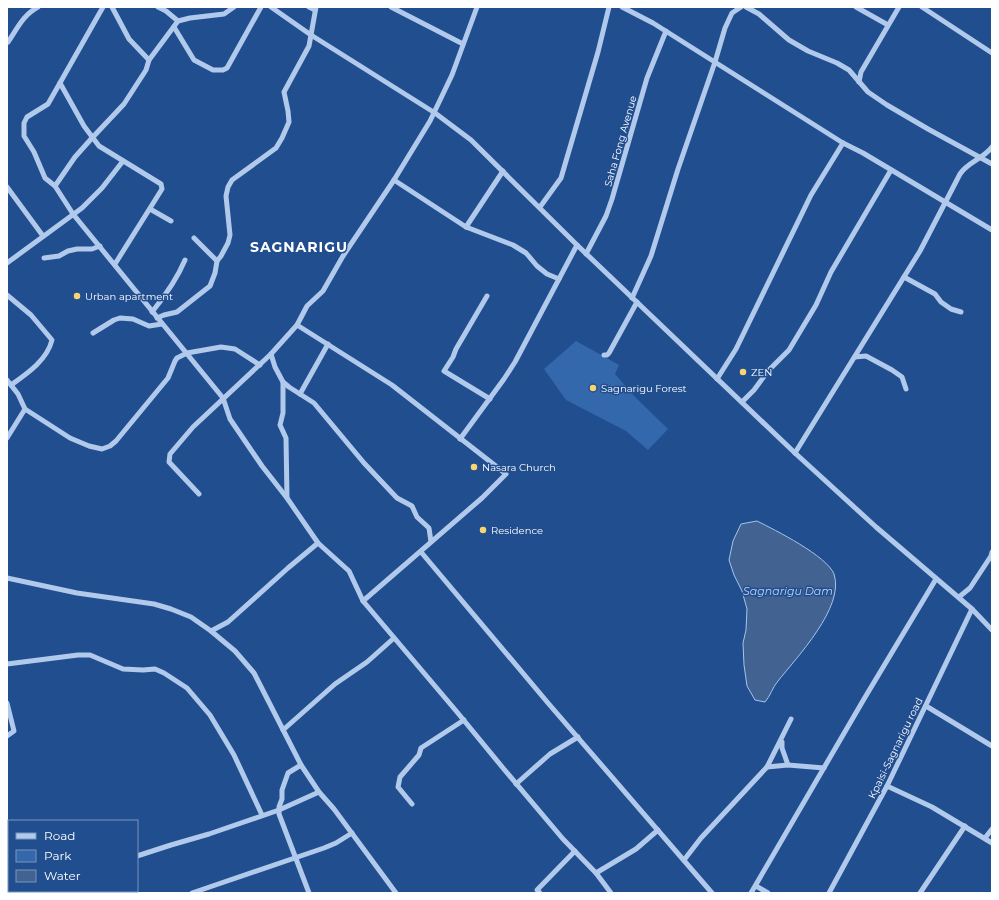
<svg xmlns="http://www.w3.org/2000/svg" width="999" height="900" font-family="Montserrat,sans-serif">
	<style>
		.green { fill: #3468ad }
		.water { fill: #426291; stroke: #a4c5ee }
		.lines { fill: none; stroke-linecap: round; stroke-linejoin: round }
		.minor { stroke: #b1caec; stroke-width: 5 }
		.poi-dot { fill: #f9d572; stroke: #214e8f; stroke-width: 1.5 }
		.labels { text-anchor: middle; stroke-width: 3; stroke-linejoin: round; paint-order: stroke }
		.street-label { font-size: 10px; fill: #fff; stroke: #214e8f }
		.poi-label { font-size: 10px; fill: #fff; stroke: #214e8f; text-anchor: start }
		.water-label { font-size: 11px; font-style: italic; fill: #bdd4f3; stroke: #214e8f }
		.district-label { font-size: 14px; font-weight: bold; letter-spacing: 1px; fill: #fff; stroke: #214e8f }
	</style>
	<rect width="100%" height="100%" fill="#214e8f"/>
	<path class="green" d="M 576,341 L 619,365 L 615,374 L 635,397 L 668,429 L 648,450 L 626,431 L 566,400 L 544,369 Z"/>
	<path class="water" d="M 757,521 C 775,530 827,556 834,574 C 845,607 797,657 778,681 C 772,688 771,695 765,702 L 755,700 L 747,686 L 744,665 L 743,643 L 746,630 L 747,609 L 742,591 L 734,575 L 729,560 L 733,541 L 741,524 Z"/>
	<g class="lines">
		<g class="minor">
			<path d="M 103,7 L 48,104 L 27,117 L 24,123 L 24,136 L 34,152 L 45,178 L 55,186 L 73,214 L 223,398 L 230,419 L 262,466 L 287,498 L 318,543 L 349,571 L 363,601 L 457,712 L 503,768 L 563,839 L 596,873 L 611,893"/>
			<path d="M 112,7 L 129,39 L 149,60"/>
			<path d="M 158,7 L 166,11 L 178,21 L 190,18 L 224,14 L 234,7"/>
			<path d="M 271,7 L 311,35 L 435,113 L 471,140 L 577,245 L 795,453 L 876,527 L 972,609 L 992,630"/>
			<path d="M 309,7 L 315,10"/>
			<path d="M 391,7 L 463,44"/>
			<path d="M 622,7 L 653,23 L 843,143 L 863,153 L 992,230"/>
			<path d="M 746,7 L 759,14 L 789,40 L 808,51 L 837,63 L 849,70 L 868,92 L 887,105 L 928,129 L 992,164"/>
			<path d="M 856,7 L 888,25"/>
			<path d="M 922,7 L 992,53"/>
			<path d="M 174,27 L 194,60 L 213,70 L 223,70 L 227,68 L 232,59 L 261,7"/>
			<path d="M 8,42 C 17,29 23,15 38,7"/>
			<path d="M 859,82 L 861,72 L 899,7"/>
			<path d="M 60,83 L 84,126 L 99,146 L 161,184 L 162,189 L 115,264"/>
			<path d="M 394,180 L 466,227 L 513,245 L 526,253 L 537,266 L 547,274 L 559,279"/>
			<path d="M 55,186 L 75,157 L 92,138 L 124,104 L 146,70 L 149,60 L 178,21"/>
			<path d="M 7,187 L 43,236"/>
			<path d="M 540,207 L 561,178 L 598,52 L 609,7"/>
			<path d="M 150,209 L 171,221"/>
			<path d="M 466,227 L 503,171"/>
			<path d="M 194,238 L 217,261"/>
			<path d="M 586,254 L 606,216 L 612,199 L 647,78 L 666,31"/>
			<path d="M 44,258 L 59,256 L 68,251 L 77,249 L 92,249 L 100,246"/>
			<path d="M 7,263 L 82,208 L 102,188 L 123,161"/>
			<path d="M 904,277 L 935,294 L 941,302 L 951,309 L 961,312"/>
			<path d="M 7,295 L 31,315 L 52,340 C 47,360 28,373 11,385"/>
			<path d="M 487,296 L 456,349 L 453,357 L 444,371 L 490,399"/>
			<path d="M 632,298 L 651,256 L 678,169 L 715,62 L 725,28 L 732,13 L 741,7"/>
			<path d="M 152,312 C 165,296 177,279 185,260"/>
			<path d="M 157,318 L 164,315 L 177,312 L 210,286 L 215,273 L 217,261 L 221,256 L 228,243 L 230,235 L 226,196 L 228,187 L 232,180 L 276,148 L 282,138 L 289,122 L 288,111 L 284,92 L 309,46 L 316,7"/>
			<path d="M 297,325 L 392,385 L 506,474 L 482,498 L 363,601"/>
			<path d="M 93,333 L 114,320 L 120,318 L 133,319 L 149,326 L 162,324"/>
			<path d="M 271,354 L 275,367 L 283,382 L 289,387 L 314,403 L 364,463 L 397,498 L 412,506 L 417,517 L 429,528 L 431,542"/>
			<path d="M 604,355 L 607,355 L 609,353 L 637,302"/>
			<path d="M 855,357 L 866,356 L 892,370 L 902,377 L 906,389"/>
			<path d="M 717,379 L 736,349 L 811,195 L 843,143"/>
			<path d="M 7,380 L 18,394 L 25,409 L 70,438 L 89,446 L 102,449 L 110,446 L 116,441 L 168,378 L 175,361 L 177,358 L 187,353 L 221,347 L 235,349 L 260,365"/>
			<path d="M 283,382 L 283,413 L 280,425 L 286,438 L 287,498"/>
			<path d="M 300,394 L 328,344"/>
			<path d="M 742,402 L 754,390 L 768,371 L 789,350 L 816,305 L 831,272 L 891,170"/>
			<path d="M 7,438 L 25,409"/>
			<path d="M 460,439 L 504,379 L 515,362 L 577,245"/>
			<path d="M 795,453 L 920,251 L 960,174 C 968,162 983,159 992,147"/>
			<path d="M 199,494 L 169,462 L 170,454 L 193,427 L 271,354 L 297,325 L 307,306 L 323,291 L 343,256 L 394,180 L 430,121 L 452,75 L 477,7"/>
			<path d="M 421,552 L 548,703 L 712,893"/>
			<path d="M 7,578 L 77,593 L 154,604 L 171,609 L 191,617 L 211,631 L 228,622 L 288,568 L 318,543"/>
			<path d="M 959,597 L 970,588 L 991,556 L 992,552"/>
			<path d="M 211,631 L 235,651 L 254,673 L 301,765 L 288,773 L 282,790 L 282,799 L 279,807 L 279,814 L 309,893"/>
			<path d="M 7,664 L 78,655 L 90,655 L 123,669 L 143,670 L 155,669 L 164,673 L 187,688 L 210,715 L 234,755 L 262,815"/>
			<path d="M 7,703 L 14,731 L 7,736"/>
			<path d="M 926,706 L 992,746"/>
			<path d="M 283,730 L 335,684 L 367,662 L 394,638"/>
			<path d="M 782,742 L 782,748 L 788,765 L 824,768"/>
			<path d="M 301,765 L 319,792 L 334,809 L 396,893"/>
			<path d="M 767,767 L 788,765"/>
			<path d="M 516,784 L 550,754 L 578,737"/>
			<path d="M 887,786 L 932,807 L 992,843"/>
			<path d="M 412,804 L 398,787 L 400,777 L 419,755 L 421,748 L 464,720"/>
			<path d="M 985,838 L 992,829"/>
			<path d="M 7,845 L 9,849"/>
			<path d="M 137,856 L 171,845 L 209,834 L 279,810 L 319,792"/>
			<path d="M 684,860 L 701,838 L 767,767 L 791,719"/>
			<path d="M 596,873 L 636,849 L 658,830"/>
			<path d="M 756,886 L 768,893"/>
			<path d="M 29,891 L 30,893"/>
			<path d="M 192,893 L 324,848 L 336,843 L 352,833"/>
			<path d="M 540,893 L 537,890 L 575,851"/>
			<path d="M 751,893 L 864,699 L 936,579"/>
			<path d="M 829,893 L 887,786 L 972,609"/>
			<path d="M 920,893 L 965,826"/>
		</g>
	</g>
	<g class="poi-dot">
		<circle cx="77" cy="296" r="4"/>
		<circle cx="743" cy="372" r="4"/>
		<circle cx="593" cy="388" r="4"/>
		<circle cx="474" cy="467" r="4"/>
		<circle cx="483" cy="530" r="4"/>
	</g>
	<g class="labels">
		<g class="street-label">
			<text transform="translate(620 141) rotate(-74)" y="4">Saha Fong Avenue</text>
			<text transform="translate(895 748) rotate(-64)" y="4">Kpalsi-Sagnarigu road</text>
		</g>
		<g class="poi-label">
			<text x="85" y="300">Urban apartment</text>
			<text x="751" y="376">ZEN</text>
			<text x="601" y="392">Sagnarigu Forest</text>
			<text x="482" y="471">Nasara Church</text>
			<text x="491" y="534">Residence</text>
		</g>
		<g class="water-label">
			<text x="788" y="595">Sagnarigu Dam</text>
		</g>
		<g class="district-label">
			<text x="299" y="252">SAGNARIGU</text>
		</g>
	</g>
	<rect width="999" height="900" fill="none" stroke="#ffffff" stroke-width="16"/>
	<rect x="8" y="820" width="130" height="72" fill="#214e8f" stroke="#7a95bc"/>
	<rect x="16" y="833" width="20" height="6" fill="#b1caec" stroke="#7a95bc"/>
	<text x="44" y="840" font-size="12" fill="#ffffff">Road</text>
	<rect x="16" y="850" width="20" height="12" fill="#3468ad" stroke="#7a95bc"/>
	<text x="44" y="860" font-size="12" fill="#ffffff">Park</text>
	<rect x="16" y="870" width="20" height="12" fill="#426291" stroke="#7a95bc"/>
	<text x="44" y="880" font-size="12" fill="#ffffff">Water</text>
</svg>
